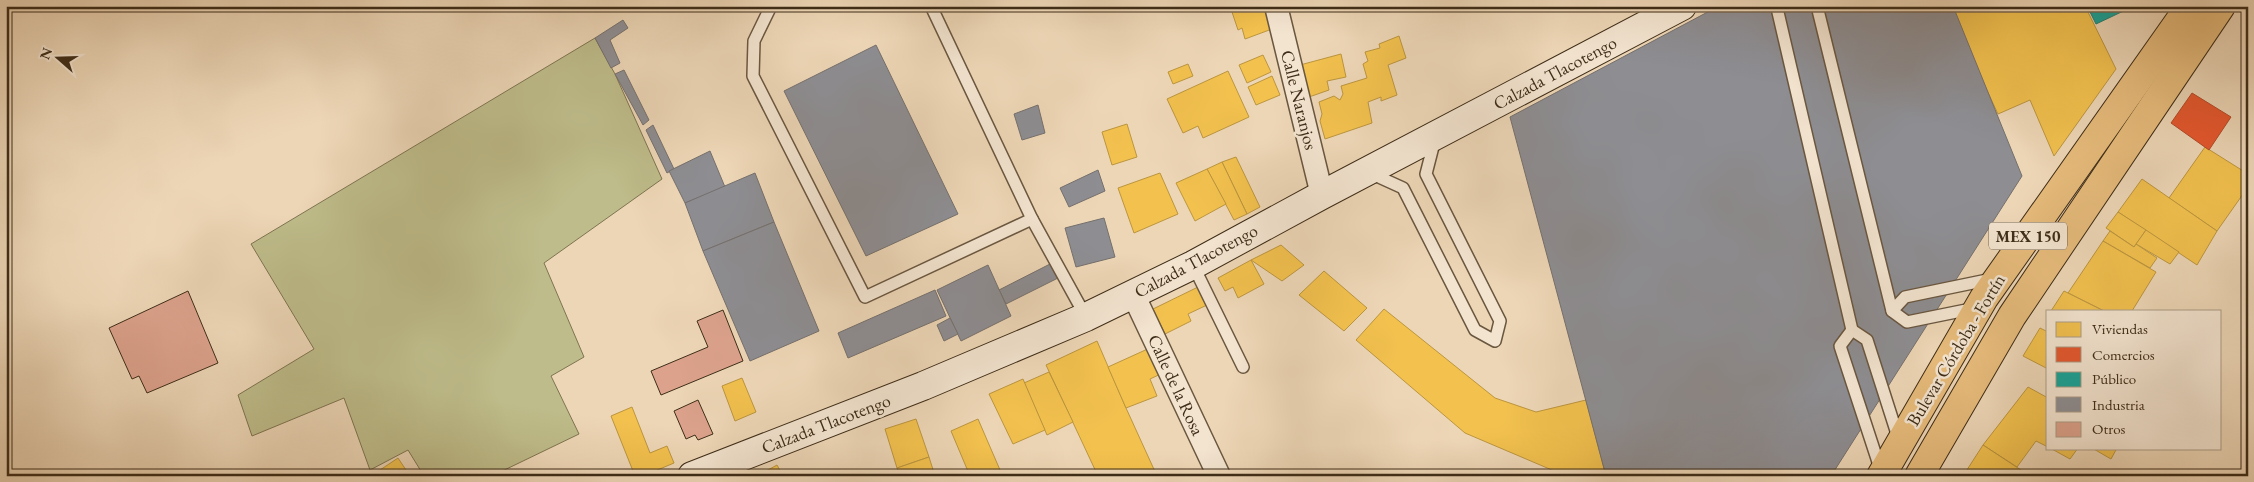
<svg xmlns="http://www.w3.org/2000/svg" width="2254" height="482" font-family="'EB Garamond',serif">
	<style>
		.green { fill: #bebc8a; stroke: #7e7451 }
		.homes { fill: #f2c14e; stroke: #bc953e }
		.shops { fill: #e4572e; stroke: #b24a27 }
		.public { fill: #17a398; stroke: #238072 }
		.industry { fill: #8d8d92; stroke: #75706d }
		.building { fill: #dca28c; stroke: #3e2d18 }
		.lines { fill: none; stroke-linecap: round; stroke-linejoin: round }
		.lane-casing { stroke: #6a5740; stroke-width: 14 }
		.street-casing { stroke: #6a5740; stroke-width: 25 }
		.secondary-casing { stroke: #3e2d18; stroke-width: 30 }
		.primary-casing { stroke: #3e2d18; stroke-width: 30 }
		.lane { stroke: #f3e4d0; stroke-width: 11 }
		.street { stroke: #f3e4d0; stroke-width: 22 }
		.secondary { stroke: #f3e4d0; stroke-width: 28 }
		.primary { stroke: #e6bb7b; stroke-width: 28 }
		.labels { text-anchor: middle; stroke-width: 5; stroke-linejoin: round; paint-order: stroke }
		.shield { fill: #f3e4d0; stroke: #74644f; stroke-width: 1 }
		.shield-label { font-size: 16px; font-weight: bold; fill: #3e2d18 }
		.street-label { font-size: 18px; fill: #3e2d18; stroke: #f3e4d0 }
	</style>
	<rect width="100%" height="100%" fill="#edd6b6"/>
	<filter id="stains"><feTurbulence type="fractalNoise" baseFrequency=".004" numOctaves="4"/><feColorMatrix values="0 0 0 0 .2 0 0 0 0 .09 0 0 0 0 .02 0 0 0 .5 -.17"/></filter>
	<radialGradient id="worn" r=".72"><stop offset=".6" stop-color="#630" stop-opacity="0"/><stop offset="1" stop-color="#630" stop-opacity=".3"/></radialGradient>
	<path class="green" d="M 595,38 L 615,74 L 662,179 L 544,263 L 584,357 L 551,376 L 579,434 L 492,476 L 424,476 L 408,450 L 370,470 L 344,398 L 252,436 L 238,395 L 314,349 L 251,244 Z"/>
	<g class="homes">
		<path d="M 1236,6 L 1267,6 L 1272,29 L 1245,39 L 1242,28 L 1238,30 L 1231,9 Z"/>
		<path d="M 1948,6 L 2085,6 L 2116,69 L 2054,156 L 2030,100 L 1998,114 Z"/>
		<path d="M 1399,36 L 1406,58 L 1388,65 L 1397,95 L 1381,101 L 1381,97 L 1368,102 L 1372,123 L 1325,139 L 1320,121 L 1322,114 L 1319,102 L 1334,96 L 1340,100 L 1343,94 L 1341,86 L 1367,78 L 1363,64 L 1368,61 L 1365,52 L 1380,48 L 1379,44 Z"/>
		<path d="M 1341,54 L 1346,77 L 1327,81 L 1329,90 L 1309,97 L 1300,65 Z"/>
		<path d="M 1263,55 L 1271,72 L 1247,83 L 1239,65 Z"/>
		<path d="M 1188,64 L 1193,76 L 1173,84 L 1168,72 Z"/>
		<path d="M 1228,71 L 1249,117 L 1203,138 L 1198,126 L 1183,133 L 1167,99 Z"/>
		<path d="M 1272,76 L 1280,95 L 1256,105 L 1248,87 Z"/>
		<path d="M 1127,124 L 1137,157 L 1112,165 L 1102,132 Z"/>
		<path d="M 2205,147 L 2248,174 L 2248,187 L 2217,231 L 2169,198 Z"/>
		<path d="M 1236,157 L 1260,207 L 1247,214 L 1222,162 Z"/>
		<path d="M 1222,162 L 1247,214 L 1234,220 L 1207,169 Z"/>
		<path d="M 1207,169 L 1226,204 L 1195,221 L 1176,183 Z"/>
		<path d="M 1160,173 L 1178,214 L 1134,233 L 1118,188 Z"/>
		<path d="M 2142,179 L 2217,231 L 2197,265 L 2118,212 Z"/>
		<path d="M 2118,212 L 2146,230 L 2134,247 L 2106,228 Z"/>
		<path d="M 2146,230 L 2179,252 L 2170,264 L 2136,244 Z"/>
		<path d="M 2110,231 L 2134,247 L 2136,244 L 2157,258 L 2150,268 L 2103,241 Z"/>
		<path d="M 2103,241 L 2156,272 L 2132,311 L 2104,311 L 2068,293 Z"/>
		<path d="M 1281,245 L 1304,265 L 1282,281 L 1251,260 Z"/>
		<path d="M 1251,260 L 1264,284 L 1238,298 L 1233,287 L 1225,291 L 1218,278 Z"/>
		<path d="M 1324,271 L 1367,308 L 1344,331 L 1299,295 Z"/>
		<path d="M 1198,287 L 1207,305 L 1188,314 L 1191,321 L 1165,334 L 1153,309 Z"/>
		<path d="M 2064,291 L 2104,311 L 2051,311 Z"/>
		<path d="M 1384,309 L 1495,398 L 1536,412 L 1586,400 L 1606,476 L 1566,476 L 1465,433 L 1356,340 Z"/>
		<path d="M 2040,328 L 2048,332 L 2048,369 L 2023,356 Z"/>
		<path d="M 1097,341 L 1126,408 L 1157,476 L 1098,476 L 1046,365 Z"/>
		<path d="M 1152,347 L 1165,372 L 1150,379 L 1157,396 L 1126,408 L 1108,367 Z"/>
		<path d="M 1049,372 L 1073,422 L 1047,435 L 1024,383 Z"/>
		<path d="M 742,378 L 756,412 L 735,421 L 722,386 Z"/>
		<path d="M 1023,379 L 1045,430 L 1013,444 L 989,394 Z"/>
		<path d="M 2028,387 L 2048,398 L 2048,447 L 2036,441 L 2017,467 L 1983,445 Z"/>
		<path d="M 632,407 L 650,453 L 667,446 L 674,463 L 643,476 L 635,476 L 611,416 Z"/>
		<path d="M 916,419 L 929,457 L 897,468 L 885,429 Z"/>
		<path d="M 978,419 L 1000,470 L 986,476 L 970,476 L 951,431 Z"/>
		<path d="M 1983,445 L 2024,472 L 2022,476 L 1963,476 Z"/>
		<path d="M 2050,448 L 2078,448 L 2070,459 Z"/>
		<path d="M 2092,448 L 2117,448 L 2111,459 Z"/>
		<path d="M 929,457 L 935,476 L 900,476 L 897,468 Z"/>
		<path d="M 398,458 L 410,476 L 371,476 Z"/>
		<path d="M 777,465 L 783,476 L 757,476 Z"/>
	</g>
	<path class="shops" d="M 2192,93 L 2231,117 L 2209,150 L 2171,123 Z"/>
	<path class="public" d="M 2087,6 L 2134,6 L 2096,24 Z"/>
	<g class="industry">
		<path d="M 1719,6 L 1953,6 L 2022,176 L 1831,476 L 1606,476 L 1510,117 Z"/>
		<path d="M 623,20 L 628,28 L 610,40 L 620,63 L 611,68 L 595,38 Z"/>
		<path d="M 876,45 L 958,214 L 866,256 L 784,91 Z"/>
		<path d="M 624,70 L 649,120 L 643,125 L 615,74 Z"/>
		<path d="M 1038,105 L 1045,133 L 1022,140 L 1014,114 Z"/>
		<path d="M 653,125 L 674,169 L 667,173 L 646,130 Z"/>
		<path d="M 710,151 L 725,187 L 685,203 L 669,171 Z"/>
		<path d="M 1098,170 L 1105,191 L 1069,207 L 1060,188 Z"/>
		<path d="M 755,173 L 774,222 L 703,251 L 685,203 Z"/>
		<path d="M 1104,218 L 1115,257 L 1076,267 L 1065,228 Z"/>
		<path d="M 774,222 L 819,331 L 750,361 L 703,251 Z"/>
		<path d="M 1052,263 L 1060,277 L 1006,304 L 999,290 Z"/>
		<path d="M 988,265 L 1011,316 L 961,341 L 937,290 Z"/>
		<path d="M 935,290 L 946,316 L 848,358 L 838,333 Z"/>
		<path d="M 950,318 L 958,334 L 944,341 L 937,325 Z"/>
	</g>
	<g class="building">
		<path d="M 188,291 L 218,363 L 147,393 L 139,376 L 132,379 L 109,328 Z"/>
		<path d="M 723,310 L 743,361 L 661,395 L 651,371 L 708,347 L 697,321 Z"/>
		<path d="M 698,400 L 713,434 L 698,440 L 695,435 L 686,439 L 674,411 Z"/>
	</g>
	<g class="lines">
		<defs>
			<g id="lane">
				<path d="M 771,6 L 754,41 L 753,76 L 865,297 L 1032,219"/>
				<path d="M 931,6 L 1032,219 L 1086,317"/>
				<path d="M 1779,6 L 1777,8 L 1852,330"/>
				<path d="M 1817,6 L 1892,311"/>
				<path d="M 1370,173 L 1403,188 L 1475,330 L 1495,341 L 1500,321 L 1426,174 L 1435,139"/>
				<path d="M 1193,265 L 1243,367"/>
				<path d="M 1976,308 L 1907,322 L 1892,311 L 1905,297 L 1992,279"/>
				<path d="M 1881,471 L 1840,346 L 1852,330 L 1867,340 L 1899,440"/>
			</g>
			<g id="street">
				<path d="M 1276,6 L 1322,195"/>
				<path d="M 1133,294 L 1219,476"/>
			</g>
			<path id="secondary" d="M 692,476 L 923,386 L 1086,317 L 1193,265 L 1322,195 L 1682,6"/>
			<g id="primary">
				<path d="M 1881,476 L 1984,298 L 2190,6"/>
				<path d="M 1919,476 L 2012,316 L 2221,6"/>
			</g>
		</defs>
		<use href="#lane" class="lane-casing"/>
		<use href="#street" class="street-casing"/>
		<use href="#secondary" class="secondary-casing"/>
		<use href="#primary" class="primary-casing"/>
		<use href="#lane" class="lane"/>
		<use href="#street" class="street"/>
		<use href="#secondary" class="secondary"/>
		<use href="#primary" class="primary"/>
	</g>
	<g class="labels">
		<rect class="shield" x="1989" y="222.5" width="78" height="27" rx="4"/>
		<g class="shield-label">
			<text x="2028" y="242">MEX 150</text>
		</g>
		<g class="street-label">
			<text transform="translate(1555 73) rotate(-28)" y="6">Calzada Tlacotengo</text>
			<text transform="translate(1299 100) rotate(76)" y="6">Calle Naranjos</text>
			<text transform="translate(1196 261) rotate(-28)" y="6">Calzada Tlacotengo</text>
			<text transform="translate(1956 350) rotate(-59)" y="6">Bulevar Córdoba - Fortín</text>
			<text transform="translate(1176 385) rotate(65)" y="6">Calle de la Rosa</text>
			<text transform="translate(826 424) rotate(-21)" y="6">Calzada Tlacotengo</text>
		</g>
	</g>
	<rect width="2254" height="482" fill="none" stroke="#edd6b6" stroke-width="25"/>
	<rect x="8" y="8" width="2239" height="467" fill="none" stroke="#3e2d18" stroke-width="2.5"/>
	<rect x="12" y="12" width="2229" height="457" fill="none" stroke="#3e2d18"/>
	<rect x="2046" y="310" width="175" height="140" fill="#f3e4d0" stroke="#ab9b86"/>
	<rect x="2056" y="322" width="25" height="15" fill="#f2c14e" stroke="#ab9b86"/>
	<text x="2092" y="334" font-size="15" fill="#3e2d18">Viviendas</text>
	<rect x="2056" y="347" width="25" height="15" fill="#e4572e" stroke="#ab9b86"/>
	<text x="2092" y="360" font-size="15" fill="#3e2d18">Comercios</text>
	<rect x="2056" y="372" width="25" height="15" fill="#17a398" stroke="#ab9b86"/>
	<text x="2092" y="384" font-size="15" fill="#3e2d18">Público</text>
	<rect x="2056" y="397" width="25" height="15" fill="#8d8d92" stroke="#ab9b86"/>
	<text x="2092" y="410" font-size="15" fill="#3e2d18">Industria</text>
	<rect x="2056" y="422" width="25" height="15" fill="#dca28c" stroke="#ab9b86"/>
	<text x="2092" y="434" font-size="15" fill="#3e2d18">Otros</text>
	<g transform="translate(58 58) rotate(290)" stroke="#f3e4d0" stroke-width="4" paint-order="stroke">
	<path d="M0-4L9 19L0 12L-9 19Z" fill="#3e2d18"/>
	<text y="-8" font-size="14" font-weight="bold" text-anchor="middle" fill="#3e2d18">N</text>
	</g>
	<rect width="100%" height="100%" filter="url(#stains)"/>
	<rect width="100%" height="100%" fill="url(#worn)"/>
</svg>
